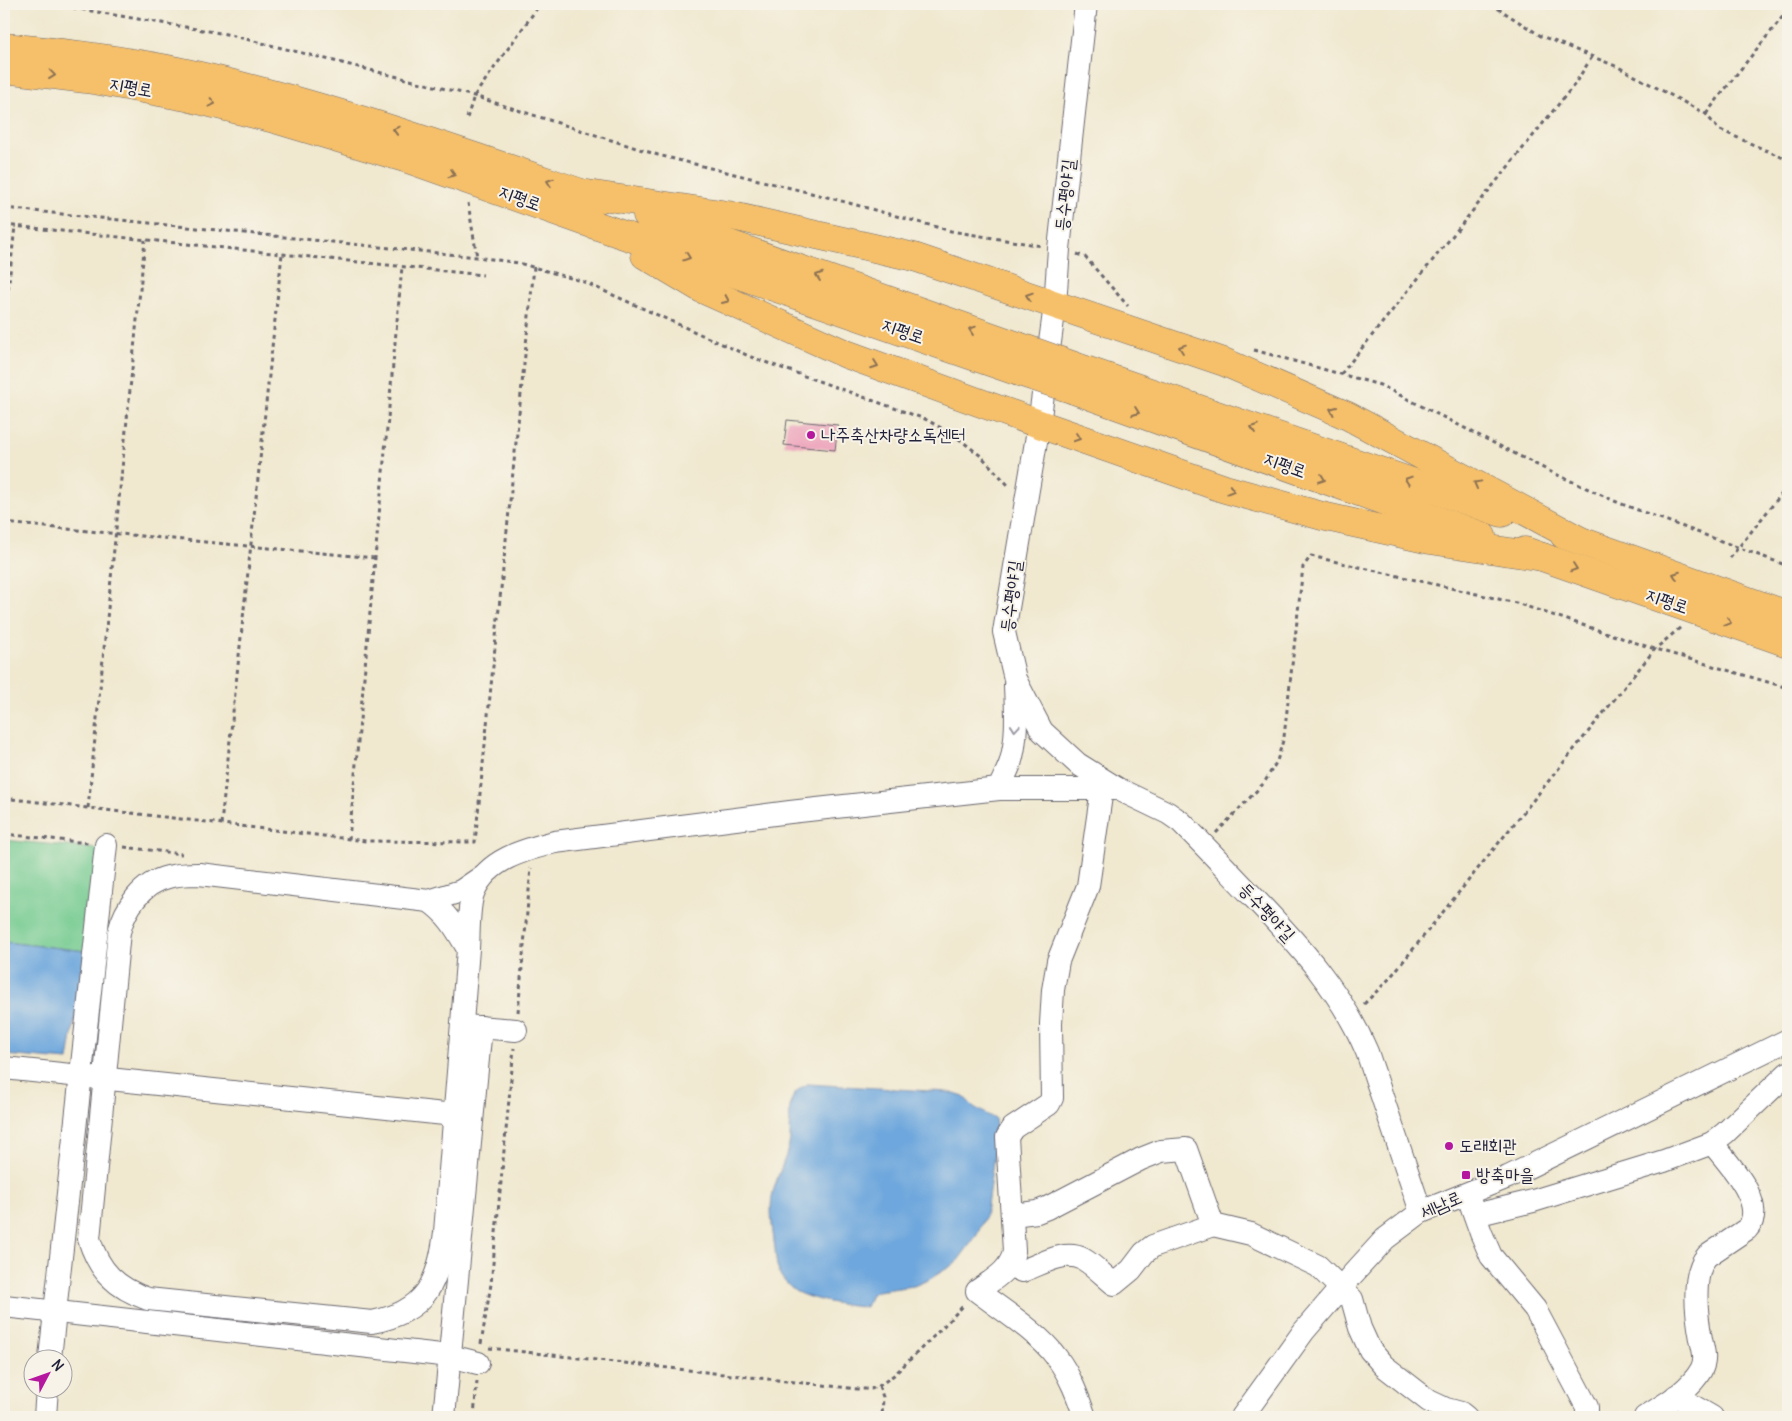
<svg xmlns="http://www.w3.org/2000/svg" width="1792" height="1421" font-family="Delius,'Poor Story',sans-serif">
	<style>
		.green { fill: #72ca8f; stroke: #4a7665 }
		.water { fill: #6ea7dd; stroke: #48648c }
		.building { fill: #eeabc0 }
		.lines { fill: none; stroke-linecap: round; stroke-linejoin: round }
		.minor-casing { stroke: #6a676f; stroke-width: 24 }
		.major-casing { stroke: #6a676f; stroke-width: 29 }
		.path { stroke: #6a676f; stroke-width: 3; stroke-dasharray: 4 4; stroke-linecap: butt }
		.minor { stroke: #fff; stroke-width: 22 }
		.major { stroke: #f6c06b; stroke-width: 28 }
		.major-bridge-casing { stroke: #6a676f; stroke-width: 29; stroke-linecap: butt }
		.major-bridge { stroke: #f6c06b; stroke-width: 28 }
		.oneway { stroke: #8c7153 }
		.oneway2 { stroke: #9c9ca7 }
		.poi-dot { fill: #b5179e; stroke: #f7f3e8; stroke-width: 2 }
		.labels { text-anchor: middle; stroke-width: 4; stroke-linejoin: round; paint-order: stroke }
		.street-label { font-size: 18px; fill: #22223b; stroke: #f7f3e8 }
		.poi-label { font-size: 18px; fill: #22223b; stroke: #f7f3e8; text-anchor: start }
	</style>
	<rect width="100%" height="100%" fill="#f7f3e8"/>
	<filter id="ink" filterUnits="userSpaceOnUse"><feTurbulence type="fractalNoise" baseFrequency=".02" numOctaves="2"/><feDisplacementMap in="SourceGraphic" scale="10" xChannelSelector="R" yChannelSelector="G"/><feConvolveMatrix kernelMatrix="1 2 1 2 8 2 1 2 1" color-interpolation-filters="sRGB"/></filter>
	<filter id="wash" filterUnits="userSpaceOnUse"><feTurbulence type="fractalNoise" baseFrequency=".0096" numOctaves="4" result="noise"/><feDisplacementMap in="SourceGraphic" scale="20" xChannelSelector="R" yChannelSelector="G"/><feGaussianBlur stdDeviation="1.12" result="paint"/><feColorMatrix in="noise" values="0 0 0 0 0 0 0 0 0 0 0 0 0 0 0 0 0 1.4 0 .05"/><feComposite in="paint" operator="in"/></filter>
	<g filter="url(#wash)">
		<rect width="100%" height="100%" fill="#f0e8cf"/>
		<path class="green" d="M 4,840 L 99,849 L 86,951 L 4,942 Z"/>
		<g class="water">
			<path d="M 4,942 L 86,951 L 68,1060 L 4,1055 Z"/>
			<path d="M 807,1084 L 948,1092 L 964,1097 L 974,1107 L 995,1119 L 997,1132 L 986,1214 L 977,1235 L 956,1263 L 928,1280 L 914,1286 L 877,1291 L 871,1294 L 866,1307 C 850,1307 813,1300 799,1293 C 793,1291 786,1283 782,1278 C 775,1268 776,1253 774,1241 C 772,1225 769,1208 773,1192 C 777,1176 785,1161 789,1145 C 794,1121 780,1098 807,1084 Z"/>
		</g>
		<g id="blocks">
			<path class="building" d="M 787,420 L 838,425 L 835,450 L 784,445 Z"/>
		</g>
	</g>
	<g filter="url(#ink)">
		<use href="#blocks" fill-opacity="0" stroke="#6a676f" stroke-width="1"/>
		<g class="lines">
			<defs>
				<g id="minor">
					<path d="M 1086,4 L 1059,249 L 1055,305 L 1039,424 L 1004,632 L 1015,679 L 1042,731 L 1078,764 L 1118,789 L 1168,813 L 1181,822 C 1206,847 1230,873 1255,899 C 1299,945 1342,992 1367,1052 L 1421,1212"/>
					<path d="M 999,789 C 1002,781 1007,772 1010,764 C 1018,739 1016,711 1015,685"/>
					<path d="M 429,901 L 461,891 L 483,876"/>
					<path d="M 468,949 C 456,929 449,915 429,901 L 199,874 C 189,874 178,874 168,877 C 142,883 125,908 119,932 L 89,1239 C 99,1271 116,1288 148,1299 L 372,1322 C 426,1312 439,1282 445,1232 L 468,949 C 469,934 468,904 474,891 C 488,859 524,850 555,842 L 790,812 L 999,789 L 1118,789"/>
					<path d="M 465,1026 L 516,1030"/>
					<path d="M 4,1068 L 454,1115 L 472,1116"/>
					<path d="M 1470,1202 L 1481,1233 L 1491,1256 L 1535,1309 L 1587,1407 L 1587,1417"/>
					<path d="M 1012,1215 L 1037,1212 L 1047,1208 L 1141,1159 L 1161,1151 L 1186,1149 L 1213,1225 L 1251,1234 L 1318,1266 L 1352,1299 L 1360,1328 L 1370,1350 L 1384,1366 L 1429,1401 L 1446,1409 L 1461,1413 L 1466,1417"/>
					<path d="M 1475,1215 L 1533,1201 L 1664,1161 L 1712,1143 L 1725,1133 L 1788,1073"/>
					<path d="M 1009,1265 L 1022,1271 C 1040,1265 1064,1249 1083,1259 C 1094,1265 1104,1276 1114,1284 L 1131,1270 L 1144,1253 L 1153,1246 L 1213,1225"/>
					<path d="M 4,1306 L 450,1356 L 478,1363"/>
					<path d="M 50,1358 L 106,845"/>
					<path d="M 1676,1396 L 1712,1417"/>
					<path d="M 45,1417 L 47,1388"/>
					<path d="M 444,1417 L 481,1027"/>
					<path d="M 1085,1417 C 1078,1397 1070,1375 1057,1358 C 1039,1333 1001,1309 977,1291 C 992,1280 1011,1271 1014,1251 L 1007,1137 L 1013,1128 L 1049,1104 L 1052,1098 L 1051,1024 L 1053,990 L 1058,961 L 1088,886 L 1102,789"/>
					<path d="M 1242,1417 L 1304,1331 L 1352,1275 L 1385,1239 L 1421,1212 L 1508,1177 L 1788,1040"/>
					<path d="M 1645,1417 C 1665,1404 1689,1391 1701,1370 C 1707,1359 1703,1350 1701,1339 C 1697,1318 1691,1274 1707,1256 L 1747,1229 C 1769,1205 1727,1162 1712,1143"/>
				</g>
				<g id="major">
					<path d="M 4,47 C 51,51 99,57 146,65 C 194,73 242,86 290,99 C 394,128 496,164 599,199"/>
					<path d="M 4,69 L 94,80 L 186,97 L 278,120 L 408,159 L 592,224 L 1016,371"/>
					<path d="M 581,193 L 728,215 L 914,257 L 1224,362 L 1348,416 L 1581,541"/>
					<path d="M 647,215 L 1018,346"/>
					<path d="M 645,255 L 702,289 L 846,354 L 1039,424 L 1225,489 L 1322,516 L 1430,540 L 1543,557"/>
					<path d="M 1077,367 L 1502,513"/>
					<path d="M 1074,390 L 1482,536"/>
					<path d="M 1564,535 L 1788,615"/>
					<path d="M 1525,551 L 1788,643"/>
				</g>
			</defs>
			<use href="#minor" class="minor-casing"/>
			<use href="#major" class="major-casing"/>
			<g class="path">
				<path d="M 50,4 L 226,34 L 474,96 L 658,155 L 827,197 L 951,231 L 1042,246"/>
				<path d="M 1491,4 L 1541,36 L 1618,67 L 1706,114 L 1718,129 L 1788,160"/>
				<path d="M 1706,114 L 1736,75 L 1788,10"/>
				<path d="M 467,118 L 474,96 L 540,4"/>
				<path d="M 468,203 L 477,257"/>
				<path d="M 4,208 L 477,257 L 519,263 L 584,282 L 751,357 L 925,419 L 954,435 L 981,456 L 1009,486"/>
				<path d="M 4,225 L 483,275"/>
				<path d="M 1077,254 L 1085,257 L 1128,306"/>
				<path d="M 4,329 L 15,226"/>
				<path d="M 1254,350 L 1380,385 L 1549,471 L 1619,503 L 1788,566"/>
				<path d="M 1341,374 L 1574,85 L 1592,57"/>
				<path d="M 4,523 L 375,558"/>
				<path d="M 1730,558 L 1788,486"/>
				<path d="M 4,798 L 366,841 L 475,842 L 534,267"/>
				<path d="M 88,808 L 145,240"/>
				<path d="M 221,824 L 282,254"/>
				<path d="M 1216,833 L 1264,783 L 1277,761 L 1284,737 L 1303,567 L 1311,556 L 1516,603 L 1655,649 L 1788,688"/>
				<path d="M 4,834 L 88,843"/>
				<path d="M 349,839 L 402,267"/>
				<path d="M 124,847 L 182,854"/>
				<path d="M 1364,1004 L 1389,979 L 1655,649 L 1681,627"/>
				<path d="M 518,1012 L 531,868"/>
				<path d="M 481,1344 L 491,1284 L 514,1048"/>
				<path d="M 489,1348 L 858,1389 L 871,1389 L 879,1386 L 894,1375 L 934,1336 L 965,1304"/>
				<path d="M 879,1386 L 883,1397 L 882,1417"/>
				<path d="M 474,1417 L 477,1381"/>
			</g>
			<use href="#minor" class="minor"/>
			<use href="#major" class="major"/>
			<defs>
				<g id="major-bridge">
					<path d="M 1018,346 L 1077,367"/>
					<path d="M 1016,371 L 1074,390"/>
				</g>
			</defs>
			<use href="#major-bridge" class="major-bridge-casing"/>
			<use href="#major-bridge" class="major-bridge"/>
		</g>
		<defs><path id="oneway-chevron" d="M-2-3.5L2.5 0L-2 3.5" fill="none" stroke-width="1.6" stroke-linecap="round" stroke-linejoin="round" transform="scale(1.25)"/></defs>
		<g class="oneway">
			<use href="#oneway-chevron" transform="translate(52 75) rotate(7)"/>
			<use href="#oneway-chevron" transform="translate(212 103) rotate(14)"/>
			<use href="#oneway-chevron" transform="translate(396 130) rotate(-163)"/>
			<use href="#oneway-chevron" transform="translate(452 174) rotate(20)"/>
			<use href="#oneway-chevron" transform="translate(550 182) rotate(-161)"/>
			<use href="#oneway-chevron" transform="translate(687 257) rotate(19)"/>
			<use href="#oneway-chevron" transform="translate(819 276) rotate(-161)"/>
			<use href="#oneway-chevron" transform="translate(1029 296) rotate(-161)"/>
			<use href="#oneway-chevron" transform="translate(726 300) rotate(24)"/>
			<use href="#oneway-chevron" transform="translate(972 330) rotate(-161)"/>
			<use href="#oneway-chevron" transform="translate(1182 348) rotate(-161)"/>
			<use href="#oneway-chevron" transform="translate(875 365) rotate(20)"/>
			<use href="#oneway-chevron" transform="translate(1333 410) rotate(-156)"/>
			<use href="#oneway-chevron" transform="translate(1136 412) rotate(20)"/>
			<use href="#oneway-chevron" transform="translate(1254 428) rotate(-161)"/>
			<use href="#oneway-chevron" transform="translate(1077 438) rotate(19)"/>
			<use href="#oneway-chevron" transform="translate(1322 479) rotate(20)"/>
			<use href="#oneway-chevron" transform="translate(1408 480) rotate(-161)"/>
			<use href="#oneway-chevron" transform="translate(1477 484) rotate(-151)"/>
			<use href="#oneway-chevron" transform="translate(1231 490) rotate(16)"/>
			<use href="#oneway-chevron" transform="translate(1574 568) rotate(19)"/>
			<use href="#oneway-chevron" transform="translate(1676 575) rotate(-160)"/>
			<use href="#oneway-chevron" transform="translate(1728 622) rotate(19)"/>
		</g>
		<use class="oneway2" href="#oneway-chevron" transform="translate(1015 728) rotate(95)"/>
	</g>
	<g class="poi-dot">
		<circle cx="811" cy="435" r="5"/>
		<circle cx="1449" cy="1146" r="5"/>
		<rect x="1461" y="1170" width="10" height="10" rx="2.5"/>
	</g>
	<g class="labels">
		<g class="street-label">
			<text transform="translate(131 87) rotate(10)" y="6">지평로</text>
			<text transform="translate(1065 195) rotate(-84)" y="6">등수평야길</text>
			<text transform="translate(520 198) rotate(20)" y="6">지평로</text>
			<text transform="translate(903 331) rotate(19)" y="6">지평로</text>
			<text transform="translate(1285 465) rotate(20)" y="6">지평로</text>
			<text transform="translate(1011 596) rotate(-83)" y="6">등수평야길</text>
			<text transform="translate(1667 601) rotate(19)" y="6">지평로</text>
			<text transform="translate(1267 912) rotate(47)" y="6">등수평야길</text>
			<text transform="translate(1441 1205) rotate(-24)" y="6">세남로</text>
		</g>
		<g class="poi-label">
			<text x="821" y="441">나주축산차량소독센터</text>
			<text x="1459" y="1152">도래회관</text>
			<text x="1476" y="1181">방축마을</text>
		</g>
	</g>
	<rect width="1792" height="1421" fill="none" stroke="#f7f3e8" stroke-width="20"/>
	<g transform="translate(48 1374) rotate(49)"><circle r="24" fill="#f7f3e8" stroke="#a29fa3"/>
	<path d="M0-4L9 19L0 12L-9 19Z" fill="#b5179e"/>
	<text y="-8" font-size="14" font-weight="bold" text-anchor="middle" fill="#22223b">N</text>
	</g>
</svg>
